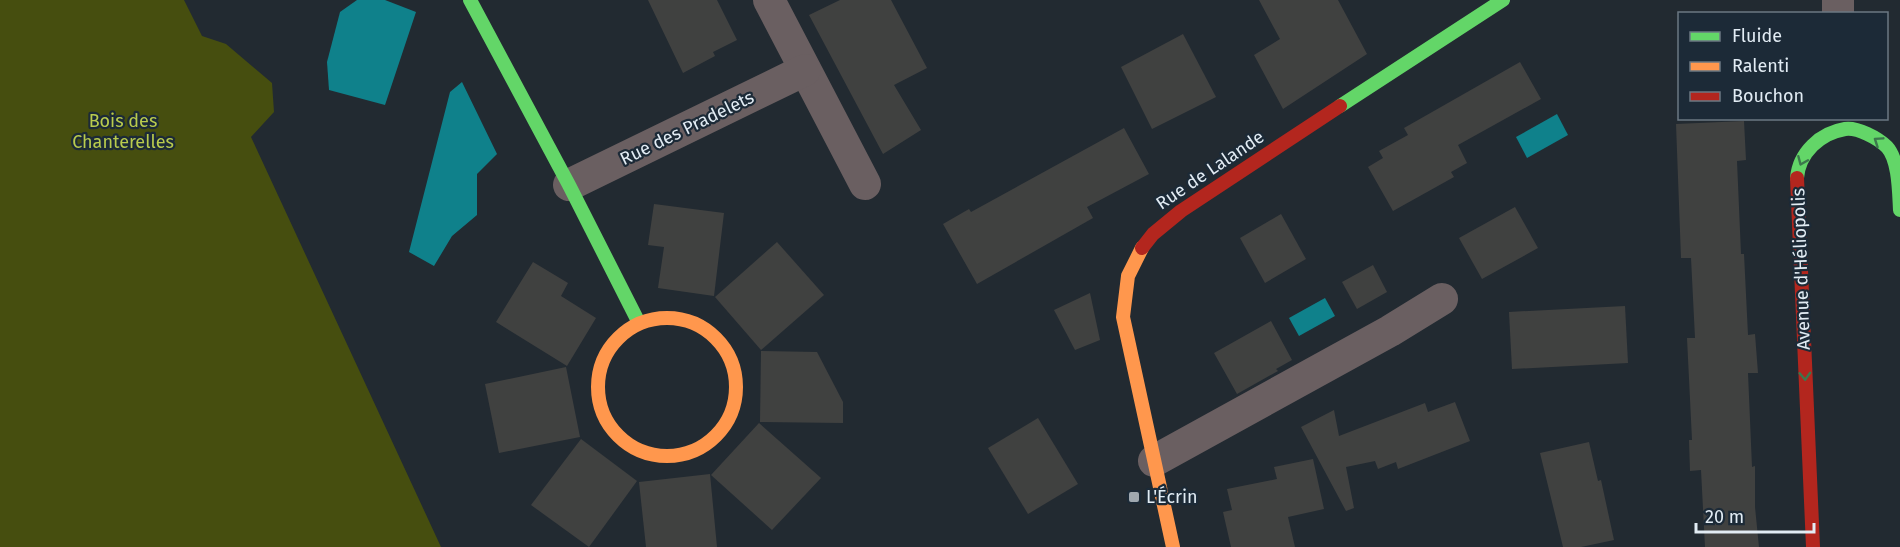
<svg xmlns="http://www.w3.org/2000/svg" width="1900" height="547" font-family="'Fira Sans',sans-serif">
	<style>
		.green { fill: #464e0f }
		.water { fill: #0f818b }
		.building { fill: #404140 }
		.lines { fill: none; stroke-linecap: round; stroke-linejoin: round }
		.street { stroke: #6a5f61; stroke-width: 32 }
		.fast { stroke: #63d668; stroke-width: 14 }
		.slow { stroke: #ff974d; stroke-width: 14 }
		.jam { stroke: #b3261e; stroke-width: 14 }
		.oneway { stroke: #3c774d }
		.poi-dot { fill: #9fa8b0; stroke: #1c2a37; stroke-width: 2 }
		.labels { text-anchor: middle; stroke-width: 4.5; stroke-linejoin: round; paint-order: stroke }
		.park-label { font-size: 18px; fill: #b9cb4d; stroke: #1c2a37 }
		.street-label { font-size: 18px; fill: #e2ecf4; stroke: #1c2a37 }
		.poi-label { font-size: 18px; fill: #e2ecf4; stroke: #1c2a37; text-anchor: start }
	</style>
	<rect width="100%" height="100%" fill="#222a31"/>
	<path class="green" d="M 0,0 L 184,0 L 202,36 L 226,44 L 272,83 L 274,112 L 251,137 L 441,547 L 0,547 Z"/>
	<g class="water">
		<path d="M 357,0 L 385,0 L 416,12 L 385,105 L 329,90 L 327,62 L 340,12 Z"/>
		<path d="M 462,82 L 497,154 L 477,174 L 477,215 L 452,236 L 434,266 L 409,252 L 450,92 Z"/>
		<path d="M 1557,114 L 1568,135 L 1527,158 L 1516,137 Z"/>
		<path d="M 1325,298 L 1335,316 L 1299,336 L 1289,318 Z"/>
	</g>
	<g class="building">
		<path d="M 648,0 L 717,0 L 737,40 L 713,52 L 715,56 L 683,73 Z"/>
		<path d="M 840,0 L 891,0 L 927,68 L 894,85 L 921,130 L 883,154 L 809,15 Z"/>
		<path d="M 1259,0 L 1338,0 L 1367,54 L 1283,109 L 1254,55 L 1280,39 Z"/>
		<path d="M 1183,34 L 1216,97 L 1152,129 L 1121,67 Z"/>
		<path d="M 1520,62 L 1541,99 L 1458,145 L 1467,163 L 1451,172 L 1454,177 L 1393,211 L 1368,167 L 1383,158 L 1379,151 L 1408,135 L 1404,128 Z"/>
		<path d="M 1744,121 L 1746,160 L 1737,161 L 1741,254 L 1744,254 L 1748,335 L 1755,334 L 1758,373 L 1748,373 L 1752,467 L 1755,466 L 1755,507 L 1759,547 L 1705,547 L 1701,470 L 1690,471 L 1689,440 L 1692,440 L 1687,338 L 1695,338 L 1691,258 L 1681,258 L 1676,124 Z"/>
		<path d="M 1124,128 L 1149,174 L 1087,207 L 1093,218 L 977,284 L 943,224 L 969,209 L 971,212 Z"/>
		<path d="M 654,204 L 724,213 L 714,296 L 658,288 L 664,247 L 648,245 Z"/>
		<path d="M 1515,207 L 1538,248 L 1482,279 L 1459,238 Z"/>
		<path d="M 1281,214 L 1306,259 L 1265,283 L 1240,238 Z"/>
		<path d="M 777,242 L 824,295 L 761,350 L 715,297 Z"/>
		<path d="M 533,262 L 568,283 L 561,296 L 596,318 L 567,366 L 496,322 Z"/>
		<path d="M 1373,265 L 1387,292 L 1357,309 L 1342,282 Z"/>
		<path d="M 1090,293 L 1100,340 L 1075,350 L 1054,310 Z"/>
		<path d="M 1625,306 L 1628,363 L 1512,369 L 1509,312 Z"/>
		<path d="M 1271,321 L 1292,360 L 1276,369 L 1278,371 L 1237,394 L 1214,353 Z"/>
		<path d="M 761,351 L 817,352 L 843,402 L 843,423 L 760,422 Z"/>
		<path d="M 566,367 L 580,437 L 499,453 L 485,384 Z"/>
		<path d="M 1455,402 L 1470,441 L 1398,469 L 1396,462 L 1378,469 L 1375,461 L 1346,467 L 1354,508 L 1346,511 L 1301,427 L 1334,410 L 1339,436 L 1425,403 L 1428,412 Z"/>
		<path d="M 1038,418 L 1078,484 L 1028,514 L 988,448 Z"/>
		<path d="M 759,423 L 821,478 L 772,530 L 711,475 Z"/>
		<path d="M 581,439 L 637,481 L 589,547 L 531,505 Z"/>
		<path d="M 1589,442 L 1598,481 L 1601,480 L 1614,540 L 1581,547 L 1563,547 L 1540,453 Z"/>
		<path d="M 1313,459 L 1324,509 L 1288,517 L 1295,547 L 1231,547 L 1223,512 L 1232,510 L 1227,489 L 1277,479 L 1274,467 Z"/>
		<path d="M 710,474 L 717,547 L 646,547 L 639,482 Z"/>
	</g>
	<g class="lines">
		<g class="street">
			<path d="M 769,0 L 865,184"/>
			<path d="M 1838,0 L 1838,14"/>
			<path d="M 569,185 L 805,70"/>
			<path d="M 1154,461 L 1390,331 L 1442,299"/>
		</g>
		<g class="fast">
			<path d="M 470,0 L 569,185 L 639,323"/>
			<path d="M 1340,106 L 1503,0"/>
			<path d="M 1797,178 C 1799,153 1820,133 1845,129 C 1857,127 1878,138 1887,147 C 1899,160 1899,192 1900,210"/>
		</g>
		<g class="slow">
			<path d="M 1142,248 L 1128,276 L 1123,317 L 1173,547"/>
			<circle cx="667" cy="387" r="69"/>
		</g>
		<g class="jam">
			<path d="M 1797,178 L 1813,547"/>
			<path d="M 1142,248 L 1153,234 L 1181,211 L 1340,106"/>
		</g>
	</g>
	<defs><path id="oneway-chevron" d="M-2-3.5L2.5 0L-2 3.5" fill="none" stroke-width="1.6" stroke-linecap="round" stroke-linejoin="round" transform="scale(1.5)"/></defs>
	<g class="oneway">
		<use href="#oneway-chevron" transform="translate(1878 141) rotate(-146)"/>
		<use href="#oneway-chevron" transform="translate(1802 161) rotate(113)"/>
		<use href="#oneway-chevron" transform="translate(1805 376) rotate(88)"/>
	</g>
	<rect class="poi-dot" x="1128" y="491" width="12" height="12" rx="3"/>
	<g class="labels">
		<g class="park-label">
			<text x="123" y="127">Bois des<tspan x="123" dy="21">Chanterelles</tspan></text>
		</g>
		<g class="street-label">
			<text transform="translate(687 128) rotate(-26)" y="6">Rue des Pradelets</text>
			<text transform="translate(1210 170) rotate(-34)" y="6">Rue de Lalande</text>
			<text transform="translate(1801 269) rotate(-92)" y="6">Avenue d'Héliopolis</text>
		</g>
		<g class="poi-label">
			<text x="1146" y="503">L'Écrin</text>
		</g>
	</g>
	<rect x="1678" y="12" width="210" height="108" fill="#1c2a37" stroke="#6b7883" stroke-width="1.5"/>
	<rect x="1690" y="32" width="30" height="9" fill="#63d668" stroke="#6b7883" stroke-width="1.5"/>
	<text x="1732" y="42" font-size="18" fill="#e2ecf4">Fluide</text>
	<rect x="1690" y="62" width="30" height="9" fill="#ff974d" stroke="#6b7883" stroke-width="1.5"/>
	<text x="1732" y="72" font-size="18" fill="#e2ecf4">Ralenti</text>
	<rect x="1690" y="92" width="30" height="9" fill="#b3261e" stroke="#6b7883" stroke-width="1.5"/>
	<text x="1732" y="102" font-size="18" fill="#e2ecf4">Bouchon</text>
	<path d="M1696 523v9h118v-9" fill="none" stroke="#e2ecf4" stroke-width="3"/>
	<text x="1705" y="523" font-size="18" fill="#e2ecf4" stroke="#1c2a37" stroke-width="4.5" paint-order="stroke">20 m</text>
</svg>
